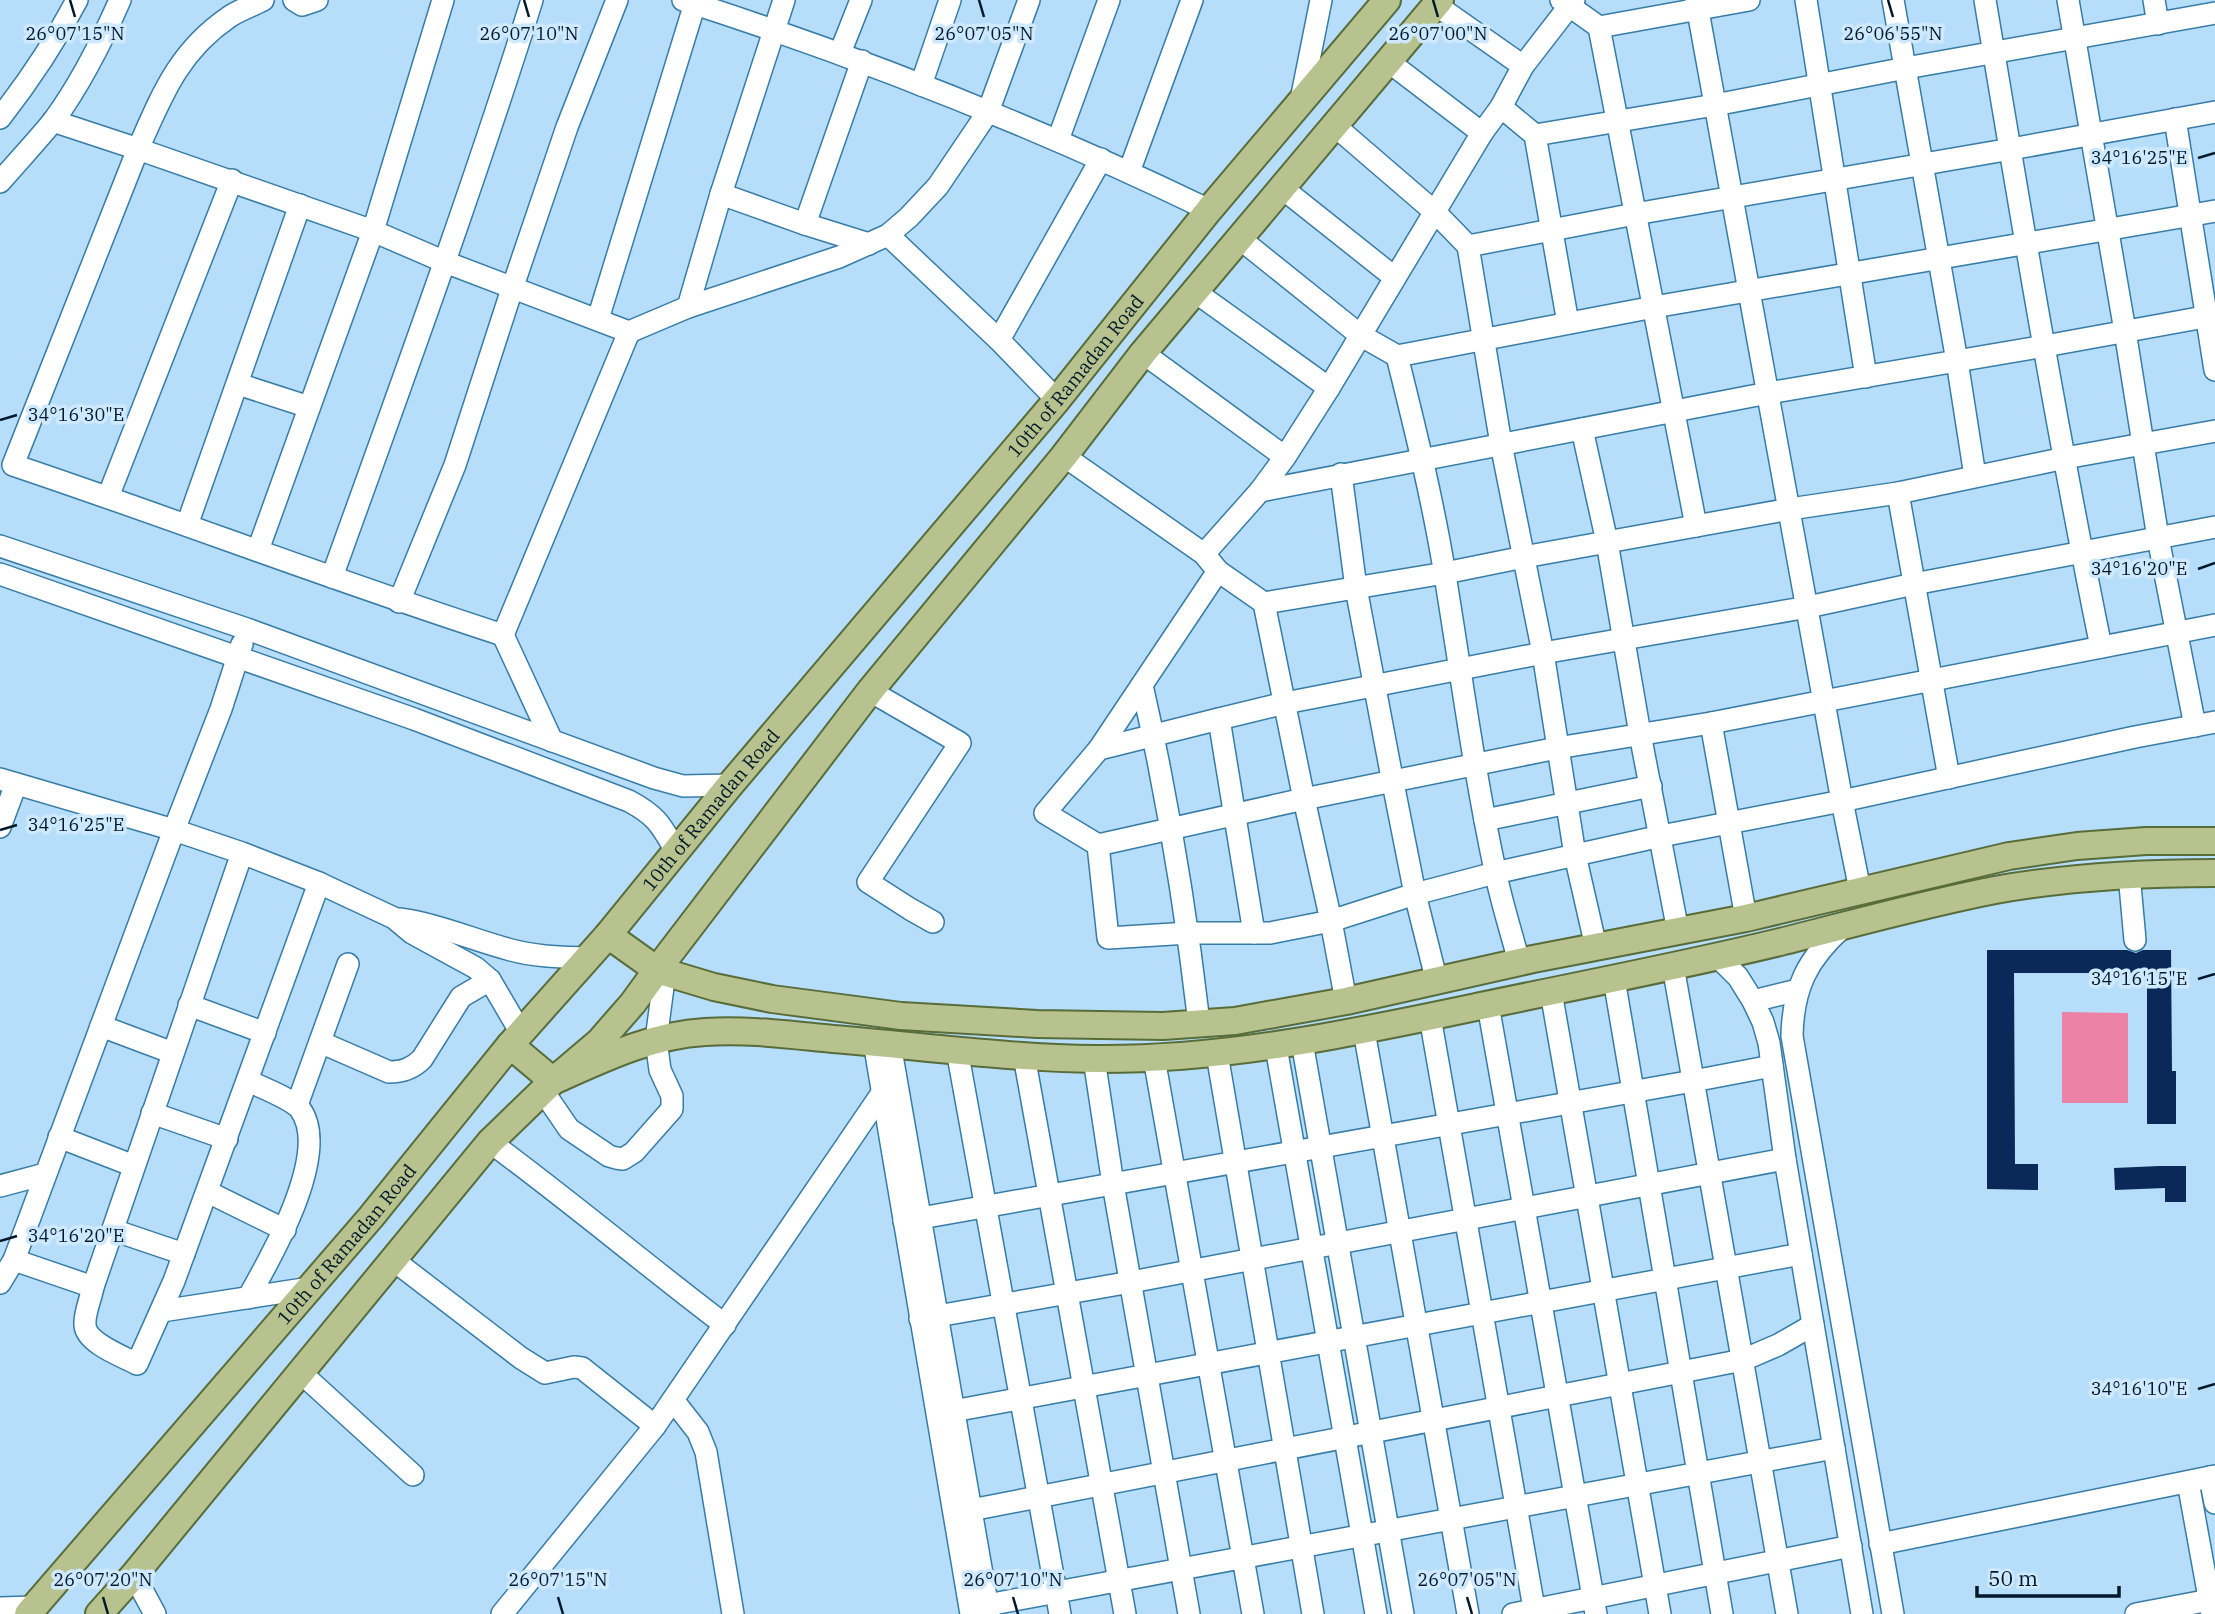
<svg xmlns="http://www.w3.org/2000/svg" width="2215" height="1614" font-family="'IBM Plex Serif',serif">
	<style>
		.green { fill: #ec82a6 }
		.building { fill: #0a2959 }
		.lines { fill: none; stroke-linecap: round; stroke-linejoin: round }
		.minor-casing { stroke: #367ca7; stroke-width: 24 }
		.major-casing { stroke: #586c39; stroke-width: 30 }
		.minor { stroke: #fff; stroke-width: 21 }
		.major { stroke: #b7c28e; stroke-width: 26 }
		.ticks { fill: none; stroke: #001829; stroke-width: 2.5 }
		.labels { text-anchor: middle; stroke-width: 7; stroke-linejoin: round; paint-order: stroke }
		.street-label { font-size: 19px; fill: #001829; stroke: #cee9fd }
		.ticks-label { font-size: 18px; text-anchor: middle; fill: #001829; stroke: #cee9fd; stroke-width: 7; stroke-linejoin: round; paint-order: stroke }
	</style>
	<rect width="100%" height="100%" fill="#b6defb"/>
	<path class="green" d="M 2062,1012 L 2128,1013 L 2128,1103 L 2062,1103 Z"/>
	<g class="building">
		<path d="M 1987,950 L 2127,950 L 2136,953 L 2143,950 L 2171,950 L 2172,1071 L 2176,1071 L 2176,1124 L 2147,1124 L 2147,973 L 2014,973 L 2015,1164 L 2038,1164 L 2038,1190 L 1987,1189 Z"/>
		<path d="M 2159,1166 L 2186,1166 L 2186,1202 L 2165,1202 L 2165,1188 L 2115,1190 L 2114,1168 Z"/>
	</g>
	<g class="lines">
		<defs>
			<g id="minor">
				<path d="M 263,0 C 252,6 239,10 229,17 C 178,52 162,95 138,149 L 373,231 L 445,262 L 629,332 L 688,307 L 839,257 L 888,235 L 909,217 L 938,186 L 988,112 L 1029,0"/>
				<path d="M 294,0 L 302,5 L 317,0"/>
				<path d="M 683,0 C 863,58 1039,128 1209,210"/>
				<path d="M 1561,0 L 1599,27 L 1749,0"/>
				<path d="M 1696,0 L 1842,801 L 1860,890"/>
				<path d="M 1806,0 L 1866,377"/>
				<path d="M 1893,0 L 1957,361 L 1975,476"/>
				<path d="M 1985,0 C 2021,216 2057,432 2101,647"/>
				<path d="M 2068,0 L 2125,331 L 2158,538 L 2195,726"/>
				<path d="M 2154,0 L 2158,24"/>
				<path d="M 1436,5 L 1523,66"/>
				<path d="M 1599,27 L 1696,526"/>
				<path d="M 840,53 L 861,0"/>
				<path d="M 1389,62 L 1482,133"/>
				<path d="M 921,85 L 950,0"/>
				<path d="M 1301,100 L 1321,0"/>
				<path d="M 1501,107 L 1535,135 L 1568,323"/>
				<path d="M 0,118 C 29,81 55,42 77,0"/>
				<path d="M 2175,119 L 2215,370"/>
				<path d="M 53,121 L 138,149 L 13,465 C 177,520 338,582 503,635 L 629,332"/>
				<path d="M 1335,126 L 1436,213 L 1468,246 L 1501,444 L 1543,653 L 1575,855 L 1596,947"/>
				<path d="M 1535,135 L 1715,105 L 1906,68 L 2215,13"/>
				<path d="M 1058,140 L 1109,0"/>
				<path d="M 1129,172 L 1192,0"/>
				<path d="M 0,182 C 18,161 37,141 54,120 C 81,83 102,41 120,0"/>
				<path d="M 1282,188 L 1394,277"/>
				<path d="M 721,194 L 805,224 L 862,61"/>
				<path d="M 805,224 L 869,244"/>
				<path d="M 888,235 L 999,340"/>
				<path d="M 1239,238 L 1360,335 L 1397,356 L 1654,307 L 2215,211"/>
				<path d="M 1468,246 L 1635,214 L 2011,149 L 2215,112"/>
				<path d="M 1194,291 L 1329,388"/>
				<path d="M 688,307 L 721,194 L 784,0"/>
				<path d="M 598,319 L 696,0"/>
				<path d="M 1143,353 L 1285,457"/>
				<path d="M 1397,356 C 1415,428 1433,501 1445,575 C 1461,673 1474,772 1495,870 C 1501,901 1511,931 1519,962"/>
				<path d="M 238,384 L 309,407"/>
				<path d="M 1057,400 L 999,340 L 1101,159"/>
				<path d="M 1582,429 L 1607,542 L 1640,734 L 1678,931"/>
				<path d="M 1064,456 L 1204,554 L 1218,571 L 1264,603 L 1304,799 L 1331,921 L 1346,1001"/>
				<path d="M 1341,474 L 1356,588 L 1393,783 L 1415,894 L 1437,982"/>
				<path d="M 1260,491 L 1768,393 L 2045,346 L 2215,315"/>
				<path d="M 1898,493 L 1949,778"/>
				<path d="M 108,497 L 232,180"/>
				<path d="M 187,525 L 300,205"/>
				<path d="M 2215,527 L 1914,584 L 1808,607 L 1543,653 L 1285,703 L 1219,719 L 1099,749 L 1045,813 L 1098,845 L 1304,799 L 1557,748 L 1711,723 L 2215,625"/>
				<path d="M 0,546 L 247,629 L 654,778 L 683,786 L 730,785"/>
				<path d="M 258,550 L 373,231 L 443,0"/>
				<path d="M 1204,554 L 1260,491 L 1285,457 L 1329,388 L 1482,133 L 1501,107 L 1523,66 L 1574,0"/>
				<path d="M 0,574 L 414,719 L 629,801 C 657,816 661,825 676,851"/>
				<path d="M 332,577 C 401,385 471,194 532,0"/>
				<path d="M 399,602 L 455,465 L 513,286 L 567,127 L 617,0"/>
				<path d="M 1264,603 L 1445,573 L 1524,557 L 1790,509 L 1898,493 L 2065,458 L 2215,431"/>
				<path d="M 503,635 L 552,741"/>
				<path d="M 1142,685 C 1167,796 1186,910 1199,1023"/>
				<path d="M 870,691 L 960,743 L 868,882 L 910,909 L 933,922"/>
				<path d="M 1219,719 L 1254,933"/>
				<path d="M 1711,723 L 1746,918"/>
				<path d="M 1099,749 L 1218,571"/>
				<path d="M 0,779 L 174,830 L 242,853 L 319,883 L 174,1281 L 137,1364 C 122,1356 86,1343 85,1325 C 84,1313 91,1299 93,1287 L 242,853"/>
				<path d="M 1485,820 L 1651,786"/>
				<path d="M 0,827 L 16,784"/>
				<path d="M 1098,845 L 1108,938 L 1189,933 L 1270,933 L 1331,921 L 1415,894 L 1495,873 L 1661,836 L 1842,801 L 2135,737 L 2215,722"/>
				<path d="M 2129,874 L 2135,940"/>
				<path d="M 319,883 L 394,918 L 412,933 L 476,968 L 490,980 L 521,1033"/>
				<path d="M 399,919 C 438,924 473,940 511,950 C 537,957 562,957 588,958"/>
				<path d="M 1843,927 C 1807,959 1793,988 1792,1036 L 1893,1614"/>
				<path d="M 1718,957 L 1738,977 L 1753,1001 L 1763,1022 L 1769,1043 L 1785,1159 L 1862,1614"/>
				<path d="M 1673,966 L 1787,1614"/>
				<path d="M 1614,979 L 1722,1614"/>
				<path d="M 1551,992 L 1660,1614"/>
				<path d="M 1753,1001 L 1798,990"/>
				<path d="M 189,1005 L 265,1033"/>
				<path d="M 1488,1005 L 1596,1614"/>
				<path d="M 1430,1017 L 1535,1614"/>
				<path d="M 101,1026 L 173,1053"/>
				<path d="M 1364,1031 L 1468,1614"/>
				<path d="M 320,1042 L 389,1072 C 402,1072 412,1069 422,1059 L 461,997 L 490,980"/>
				<path d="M 874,1042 L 971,1614"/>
				<path d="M 1302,1042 L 1403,1614"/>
				<path d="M 890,1044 L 989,1614"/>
				<path d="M 1276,1047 L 1376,1614"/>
				<path d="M 957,1050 L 1060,1614"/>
				<path d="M 1217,1054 L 1313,1614"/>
				<path d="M 1024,1056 L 1125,1614"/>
				<path d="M 1154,1058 L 1253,1614"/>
				<path d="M 1094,1059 L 1113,1184 L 1189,1614"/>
				<path d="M 543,1091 L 569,1129 L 609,1156 L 616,1158 L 623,1159 L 634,1152 L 672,1109 L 672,1096 L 660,1070 L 656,1040 L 665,972"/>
				<path d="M 297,1105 L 348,964"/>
				<path d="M 152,1113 L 227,1139"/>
				<path d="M 59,1137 L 134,1166"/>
				<path d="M 490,1142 C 570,1201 646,1265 725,1325"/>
				<path d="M 0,1186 L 45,1174"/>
				<path d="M 208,1192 L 285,1230"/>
				<path d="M 904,1221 L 1693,1081 L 1772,1066"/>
				<path d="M 113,1230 L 184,1254"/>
				<path d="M 392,1259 L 521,1358 L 545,1373 L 574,1367 L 582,1368 L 655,1426"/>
				<path d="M 14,1260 L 93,1287"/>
				<path d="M 0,1283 L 14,1260 L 174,830 L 221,709 L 242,644"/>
				<path d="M 248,1298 C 271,1257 332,1152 300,1109 C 292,1099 261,1087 248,1081"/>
				<path d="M 162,1311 L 310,1288"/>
				<path d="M 920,1319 L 1131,1282 L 1785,1159"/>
				<path d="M 300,1372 L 413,1475"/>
				<path d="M 673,1400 L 698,1432 L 706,1452 L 733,1614"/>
				<path d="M 953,1411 L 1801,1254"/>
				<path d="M 2210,1477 L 2215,1503"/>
				<path d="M 2188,1482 L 2212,1614"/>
				<path d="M 971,1510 L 1743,1360 L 1778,1345 L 1813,1325"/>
				<path d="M 1880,1544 L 2215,1476"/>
				<path d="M 134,1575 L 155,1614"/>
				<path d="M 987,1605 L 1834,1448"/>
				<path d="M 0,1608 L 34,1607"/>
				<path d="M 502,1614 L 655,1426 L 895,1074"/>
				<path d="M 1513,1614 L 1851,1546"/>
				<path d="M 2136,1614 L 2215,1599"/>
			</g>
			<g id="major">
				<path d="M 608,935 L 657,970 L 714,987 L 772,999 L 901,1016 L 1037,1024 L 1163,1026 L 1235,1021 L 1346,1001 L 1533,959 L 1746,918 L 2009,856 L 2077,846 L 2146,841 L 2215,841"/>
				<path d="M 510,1045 L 553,1081 C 602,1059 651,1035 705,1032 C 748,1029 791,1035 833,1039 C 920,1046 1008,1058 1095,1059 C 1227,1060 1353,1033 1481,1006 C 1581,985 1681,966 1780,942 C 1852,924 1923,904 1995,890 C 2068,877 2141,873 2215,873"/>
				<path id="s1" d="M 28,1614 L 371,1217 L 510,1045 L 608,935 L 730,785 L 1057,400 L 1209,210 L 1387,0"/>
				<path d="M 99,1614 L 134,1575 L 490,1142 L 553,1081 L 599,1042 L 633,1003 L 657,970 L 870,691 L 1064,456 L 1143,353 L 1440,0"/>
			</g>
		</defs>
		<use href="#minor" class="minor-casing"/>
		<use href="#major" class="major-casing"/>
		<use href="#minor" class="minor"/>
		<use href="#major" class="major"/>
	</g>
	<path class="ticks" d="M 70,0 L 75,17M 524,0 L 529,17M 979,0 L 984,17M 1433,0 L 1438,17M 1888,0 L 1893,17M 2198,158 L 2215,153M 0,420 L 17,415M 2198,569 L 2215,563M 0,830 L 17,825M 2198,979 L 2215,974M 0,1241 L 17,1236M 2198,1389 L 2215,1384M 103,1597 L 108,1614M 558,1597 L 563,1614M 1013,1597 L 1018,1614M 1467,1597 L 1472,1614"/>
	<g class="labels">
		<g class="street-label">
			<text dy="7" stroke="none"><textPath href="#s1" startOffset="1622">10th of Ramadan Road</textPath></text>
			<text dy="7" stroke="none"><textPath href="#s1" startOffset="1055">10th of Ramadan Road</textPath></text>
			<text dy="7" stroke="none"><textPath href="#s1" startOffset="488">10th of Ramadan Road</textPath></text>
		</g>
	</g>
	<g class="ticks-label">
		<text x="75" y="40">26°07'15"N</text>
		<text x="529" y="40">26°07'10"N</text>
		<text x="984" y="40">26°07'05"N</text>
		<text x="1438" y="40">26°07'00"N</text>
		<text x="1893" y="40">26°06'55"N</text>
		<text x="2139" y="164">34°16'25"E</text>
		<text x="76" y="421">34°16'30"E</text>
		<text x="2139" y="575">34°16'20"E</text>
		<text x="76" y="831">34°16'25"E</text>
		<text x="2139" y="985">34°16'15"E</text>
		<text x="76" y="1242">34°16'20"E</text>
		<text x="2139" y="1395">34°16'10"E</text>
		<text x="103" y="1586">26°07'20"N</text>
		<text x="558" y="1586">26°07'15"N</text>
		<text x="1013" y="1586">26°07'10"N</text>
		<text x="1467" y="1586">26°07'05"N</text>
	</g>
	<path d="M1977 1586v10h142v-10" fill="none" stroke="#001829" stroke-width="3.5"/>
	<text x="1988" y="1586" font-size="21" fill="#001829" stroke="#cee9fd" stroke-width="5" paint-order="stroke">50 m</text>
</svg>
